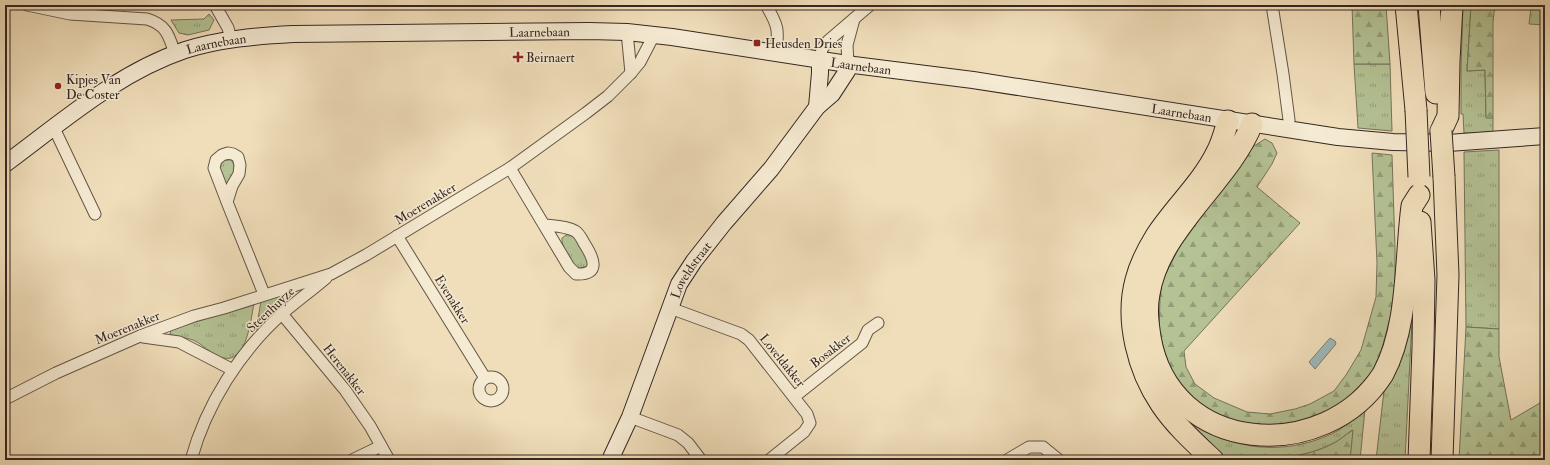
<svg xmlns="http://www.w3.org/2000/svg" width="1550" height="465" font-family="'IM FELL Double Pica',serif">
	<style>
		.grass { fill: url(#grass-tufts); stroke: #74745a }
		.forest { fill: url(#forest-firs); stroke: #74745a }
		.water { fill: #9eb9ba; stroke: #747f7d }
		.lines { fill: none; stroke-linecap: round; stroke-linejoin: round }
		.street-casing { stroke: #645547; stroke-width: 13 }
		.secondary-casing { stroke: #352721; stroke-width: 18 }
		.highway-casing { stroke: #352721; stroke-width: 23 }
		.street { stroke: #f5ead2; stroke-width: 11 }
		.secondary { stroke: #f5ead2; stroke-width: 16 }
		.highway { stroke: #f0deba; stroke-width: 21 }
		.highway-bridge-casing { stroke: #352721; stroke-width: 23; stroke-linecap: butt }
		.highway-bridge { stroke: #f0deba; stroke-width: 21 }
		.poi-dot { fill: #8f2418; stroke: #f5ead2; stroke-width: 1.5 }
		.labels { text-anchor: middle; stroke-width: 3; stroke-linejoin: round; paint-order: stroke }
		.street-label { font-size: 13px; fill: #352721; stroke: #f5ead2 }
		.poi-label { font-size: 13px; fill: #352721; stroke: #f5ead2; text-anchor: start }
	</style>
	<defs>
		<pattern id="grass-tufts" width="24" height="20" patternUnits="userSpaceOnUse"><rect width="24" height="20" fill="#b4c294"/><path d="M3 7l-1-3M5 7V3M7 7l1-3M15 17l-1-3M17 17v-4M19 17l1-3" fill="none" stroke="#939e78"/></pattern>
		<pattern id="forest-firs" width="22" height="20" patternUnits="userSpaceOnUse"><rect width="22" height="20" fill="#b4c294"/><path d="M5 1l3.5 6h-7zM16 11l3.5 6h-7z" fill="#939e78"/></pattern>
	</defs>
	<rect width="100%" height="100%" fill="#f0deba"/>
	<filter id="stains"><feTurbulence type="fractalNoise" baseFrequency=".005" numOctaves="4"/><feColorMatrix values="0 0 0 0 .2 0 0 0 0 .09 0 0 0 0 .02 0 0 0 .5 -.17"/></filter>
	<radialGradient id="worn" r=".72"><stop offset=".6" stop-color="#630" stop-opacity="0"/><stop offset="1" stop-color="#630" stop-opacity=".3"/></radialGradient>
	<g class="grass">
		<path d="M 1463,5 L 1471,5 L 1467,71 L 1485,70 L 1486,117 L 1493,118 L 1493,133 L 1464,133 L 1463,114 L 1461,114 L 1461,67 Z"/>
		<path d="M 1505,5 L 1545,5 L 1545,25 L 1529,24 L 1531,8 Z"/>
		<path d="M 209,14 L 214,20 L 209,30 L 188,35 L 179,33 L 171,20 L 204,19 Z"/>
		<path d="M 1354,64 L 1390,64 L 1392,131 L 1358,128 Z"/>
		<path d="M 1499,150 L 1499,329 L 1466,327 L 1464,152 Z"/>
		<path d="M 225,160 L 231,160 C 238,167 232,179 227,184 C 222,177 216,166 225,160 Z"/>
		<path d="M 570,234 L 574,236 L 588,260 L 588,267 L 580,270 C 572,265 561,247 562,238 L 566,235 Z"/>
		<path d="M 288,293 L 292,294 L 292,296 L 256,331 L 261,301 Z"/>
		<path d="M 1413,300 L 1405,460 L 1376,460 L 1385,382 Z"/>
		<path d="M 254,303 C 251,318 247,363 224,358 C 214,356 205,347 197,342 C 189,337 178,338 170,334 L 171,330 Z"/>
		<path d="M 1156,374 C 1169,387 1181,401 1194,414 C 1199,419 1205,427 1211,431 C 1249,455 1301,451 1339,430 C 1348,424 1357,416 1365,409 L 1360,460 L 1350,460 L 1352,430 C 1346,435 1339,441 1332,444 C 1304,458 1271,461 1241,457 L 1240,460 L 1222,460 L 1188,427 Z"/>
	</g>
	<g class="forest">
		<path d="M 1352,5 L 1386,5 L 1390,64 L 1354,64 Z"/>
		<path d="M 1471,5 L 1495,5 L 1493,22 L 1493,118 L 1486,118 L 1485,70 L 1467,71 Z"/>
		<path d="M 1265,139 L 1272,143 L 1277,153 L 1272,164 L 1257,187 L 1300,223 L 1184,351 L 1186,367 L 1195,384 L 1214,398 L 1247,412 L 1270,414 L 1295,409 L 1310,404 L 1334,391 L 1346,375 L 1361,350 L 1376,297 L 1377,263 L 1372,153 L 1392,155 L 1395,248 L 1395,299 L 1381,352 L 1372,372 L 1338,409 L 1280,431 L 1213,415 L 1183,390 L 1167,362 L 1159,331 L 1160,298 L 1162,281 L 1179,248 L 1229,178 L 1254,146 Z"/>
		<path d="M 1466,327 L 1499,329 L 1499,357 L 1511,420 L 1545,400 L 1545,460 L 1459,460 Z"/>
		<path d="M 1353,430 L 1350,460 L 1240,460 L 1240,457 C 1270,460 1305,458 1332,444 C 1339,441 1346,434 1353,430 Z"/>
	</g>
	<path class="water" d="M 1330,338 L 1335,341 L 1336,344 L 1315,369 L 1309,362 Z"/>
	<g class="lines">
		<defs>
			<g id="street">
				<path d="M 27,5 L 70,14 L 147,19 C 167,25 169,36 175,54"/>
				<path d="M 215,5 L 228,28 L 231,39"/>
				<path d="M 766,5 C 778,25 779,30 776,53"/>
				<path d="M 1272,5 L 1283,74 L 1289,120 L 1288,130"/>
				<path d="M 627,32 L 631,73"/>
				<path d="M 820,59 L 822,49 L 828,41 L 870,5"/>
				<path d="M 848,64 L 847,45 L 854,19"/>
				<path d="M 54,128 L 95,214"/>
				<path d="M 510,168 L 569,267 L 576,274 C 602,275 593,257 584,243 C 582,239 579,233 575,231 C 566,226 554,226 545,225"/>
				<path d="M 227,202 L 232,186 L 239,174 L 240,165 L 238,157 L 233,154 L 228,153 L 222,155 L 216,160 L 214,168 L 227,202 L 264,294"/>
				<path d="M 397,236 L 485,378"/>
				<path d="M 670,308 L 741,334 L 749,340 L 807,414 L 810,423 L 804,432 L 769,460"/>
				<path d="M 282,314 L 345,390 L 370,426 L 389,460"/>
				<path d="M 143,337 L 179,342 L 233,370"/>
				<circle cx="491" cy="389" r="12"/>
				<path d="M 794,397 L 862,343 L 868,330 L 878,323"/>
				<path d="M 5,399 L 56,373 L 140,336 L 194,316 L 224,308 L 331,274 L 366,255 L 510,168 L 586,113 L 608,96 L 631,73 L 640,62 L 654,35"/>
				<path d="M 630,417 L 678,435 L 688,443 L 701,460"/>
				<path d="M 191,460 C 206,405 240,351 283,313 C 297,301 312,290 326,278"/>
				<path d="M 352,460 L 381,446"/>
				<path d="M 1007,460 L 1029,447 L 1043,447 L 1059,460"/>
			</g>
			<g id="secondary">
				<path d="M 817,107 L 820,73 L 820,59"/>
				<path id="s1" d="M 5,164 C 62,122 117,73 185,50 C 220,39 256,36 293,34 L 589,31 L 627,32 L 672,37 L 854,65 L 973,80 L 1338,137 L 1393,142 L 1448,143 L 1545,136"/>
				<path id="s2" d="M 610,460 L 630,417 L 679,284 L 694,261 L 724,223 L 771,169 L 817,107 L 832,94 L 847,71 L 848,64"/>
			</g>
			<g id="highway">
				<path d="M 1406,5 L 1416,110"/>
				<path d="M 1429,5 L 1436,93"/>
				<path d="M 1252,124 C 1228,183 1159,229 1149,294 C 1146,309 1148,323 1150,337 C 1170,456 1325,465 1383,374 C 1409,326 1405,259 1412,206 L 1419,195"/>
				<path d="M 1441,131 L 1448,116 L 1449,61 L 1452,5"/>
				<path d="M 1213,460 C 1195,443 1175,425 1161,404 C 1138,370 1125,320 1136,280 C 1140,264 1148,249 1156,236 C 1175,207 1202,183 1217,152 C 1222,143 1225,131 1228,121"/>
				<path d="M 1419,460 L 1423,347 L 1424,280 L 1420,222"/>
				<path d="M 1442,460 L 1448,275 L 1444,177"/>
			</g>
		</defs>
		<use href="#street" class="street-casing"/>
		<use href="#secondary" class="secondary-casing"/>
		<use href="#highway" class="highway-casing"/>
		<use href="#street" class="street"/>
		<use href="#secondary" class="secondary"/>
		<use href="#highway" class="highway"/>
		<defs>
			<g id="highway-bridge">
				<path d="M 1416,110 L 1419,177"/>
				<path d="M 1441,131 L 1444,177"/>
			</g>
		</defs>
		<use href="#highway-bridge" class="highway-bridge-casing"/>
		<use href="#highway-bridge" class="highway-bridge"/>
	</g>
	<g class="poi-dot">
		<rect x="753" y="39" width="8" height="8" rx="2"/>
		<path d="M516 51h4v4h4v4h-4v4h-4v-4h-4v-4h4z"/>
		<circle cx="58" cy="86" r="4"/>
	</g>
	<g class="labels">
		<g class="street-label">
			<text dy="5" stroke="none"><textPath href="#s1" startOffset="570">Laarnebaan</textPath></text>
			<text dy="5" stroke="none"><textPath href="#s1" startOffset="246">Laarnebaan</textPath></text>
			<text dy="5" stroke="none"><textPath href="#s1" startOffset="894">Laarnebaan</textPath></text>
			<text dy="5" stroke="none"><textPath href="#s1" startOffset="1218">Laarnebaan</textPath></text>
			<text transform="translate(425 203) rotate(-31)" y="5">Moerenakker</text>
			<text dy="5" stroke="none"><textPath href="#s2" startOffset="207">Loveldstraat</textPath></text>
			<text transform="translate(453 299) rotate(58)" y="5">Evenakker</text>
			<text transform="translate(270 309) rotate(-43)" y="5">Steenhuyze</text>
			<text transform="translate(127 327) rotate(-22)" y="5">Moerenakker</text>
			<text transform="translate(830 350) rotate(-38)" y="5">Bosakker</text>
			<text transform="translate(783 360) rotate(51)" y="5">Loveldakker</text>
			<text transform="translate(345 369) rotate(52)" y="5">Herenakker</text>
		</g>
		<g class="poi-label">
			<text x="765" y="48">Heusden Dries</text>
			<text x="526" y="62">Beirnaert</text>
			<text x="66" y="84">Kipjes Van<tspan x="66" dy="15">De Coster</tspan></text>
		</g>
	</g>
	<rect width="1550" height="465" fill="none" stroke="#f0deba" stroke-width="20"/>
	<rect x="6" y="6" width="1538" height="453" fill="none" stroke="#352721" stroke-width="2"/>
	<rect x="10" y="10" width="1530" height="445" fill="none" stroke="#352721"/>
	<rect width="100%" height="100%" filter="url(#stains)"/>
	<rect width="100%" height="100%" fill="url(#worn)"/>
</svg>
